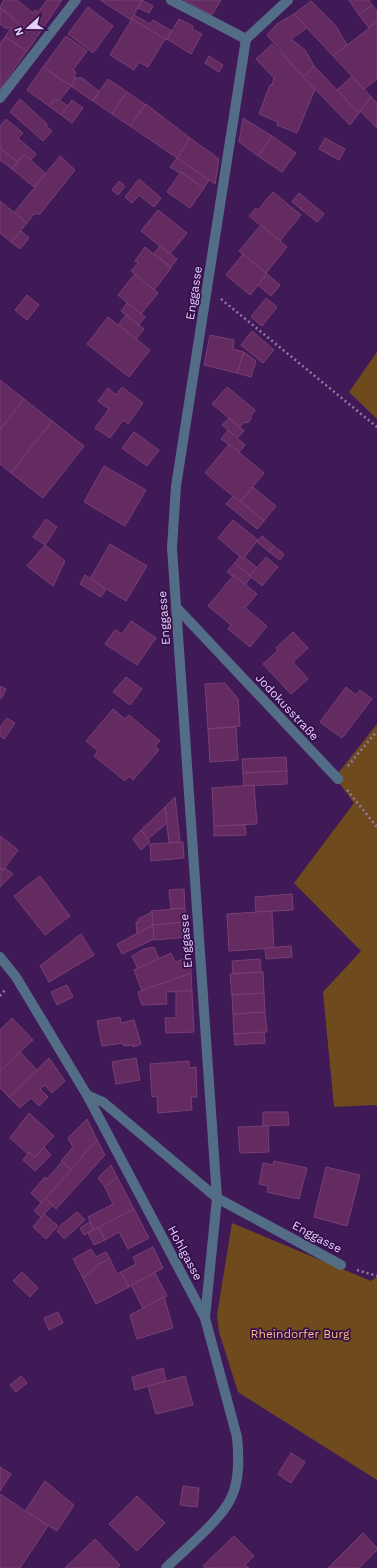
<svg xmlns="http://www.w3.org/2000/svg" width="377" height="1568" font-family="'Work Sans',sans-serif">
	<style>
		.green { fill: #6f4a1d }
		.building { fill: #632b60; stroke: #793f75 }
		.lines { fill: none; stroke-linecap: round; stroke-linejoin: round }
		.path { stroke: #9478a8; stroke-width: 2.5; stroke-dasharray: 2 3; stroke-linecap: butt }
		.minor { stroke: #536d87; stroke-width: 10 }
		.labels { text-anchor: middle; stroke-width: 3.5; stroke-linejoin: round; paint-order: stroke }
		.street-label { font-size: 12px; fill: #e3cff4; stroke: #350e4c }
		.park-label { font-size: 12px; fill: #febf76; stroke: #350e4c }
	</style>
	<rect width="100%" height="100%" fill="#3f1a57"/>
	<g class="green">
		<path d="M 377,352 L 377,419 L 349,392 Z"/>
		<path d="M 377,724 L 377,1106 L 374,1105 L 334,1107 L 323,992 L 361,951 L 294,883 L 354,803 L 335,777 Z"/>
		<path d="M 232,1223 L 371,1281 L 377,1277 L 377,1480 L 238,1392 L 219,1332 L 217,1315 Z"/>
	</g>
	<g class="building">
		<path d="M 4,0 L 17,0 L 33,13 L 35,10 L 38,12 L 47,0 L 62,0 L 37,37 L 0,7 Z"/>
		<path d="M 100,0 L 142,0 L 131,20 Z"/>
		<path d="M 142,0 L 153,6 L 149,13 L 138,8 Z"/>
		<path d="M 184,0 L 221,0 L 212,15 Z"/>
		<path d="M 349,0 L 369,0 L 372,5 L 359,15 Z"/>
		<path d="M 311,1 L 335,25 L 347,45 L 333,56 L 294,14 Z"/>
		<path d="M 372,5 L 377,11 L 377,22 L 369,28 L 359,15 Z"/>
		<path d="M 88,7 L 113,26 L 93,53 L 68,34 Z"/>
		<path d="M 0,8 L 26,30 L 22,34 L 11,28 L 5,28 L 0,24 Z"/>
		<path d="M 294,14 L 307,28 L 291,39 L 305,50 L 314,66 L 303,77 L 267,35 L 277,24 Z"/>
		<path d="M 134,15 L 150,24 L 153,20 L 172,31 L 166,40 L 132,19 Z"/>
		<path d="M 132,19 L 165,39 L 148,67 L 139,62 L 134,70 L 110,55 Z"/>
		<path d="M 179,19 L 193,26 L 192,29 L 202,34 L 191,54 L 167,39 Z"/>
		<path d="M 377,22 L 377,79 L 364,89 L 333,56 Z"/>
		<path d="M 11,28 L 22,34 L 26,30 L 36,39 L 27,51 L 5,37 Z"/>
		<path d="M 66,36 L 87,51 L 73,70 L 76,72 L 74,76 L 76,78 L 71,86 L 43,67 Z"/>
		<path d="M 5,37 L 27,51 L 0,89 L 0,43 Z"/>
		<path d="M 272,44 L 315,89 L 297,133 L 277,125 L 278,122 L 259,114 L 270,85 L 272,85 L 274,78 L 256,59 Z"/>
		<path d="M 209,56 L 223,65 L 219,72 L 205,63 Z"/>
		<path d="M 314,66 L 359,113 L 350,125 L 303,77 Z"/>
		<path d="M 43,67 L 71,86 L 59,101 L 57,99 L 56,101 L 54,100 L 49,106 L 27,90 Z"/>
		<path d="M 352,76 L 371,97 L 359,113 L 337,90 Z"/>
		<path d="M 76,78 L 82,78 L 99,91 L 93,101 L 71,86 Z"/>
		<path d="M 108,79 L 127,92 L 112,114 L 93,101 Z"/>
		<path d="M 127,92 L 146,105 L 130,126 L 112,114 Z"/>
		<path d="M 371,97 L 377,103 L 377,128 L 360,111 Z"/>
		<path d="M 20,99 L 47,124 L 46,126 L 52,131 L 43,141 L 10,112 Z"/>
		<path d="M 57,99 L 68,106 L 61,115 L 49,106 L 54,100 L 56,101 Z"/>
		<path d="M 72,100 L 83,108 L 72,123 L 61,115 Z"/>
		<path d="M 146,104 L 190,138 L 177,158 L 130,126 Z"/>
		<path d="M 243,118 L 272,136 L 258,156 L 239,142 Z"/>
		<path d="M 6,119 L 23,133 L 18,138 L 36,154 L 31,160 L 24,154 L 17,162 L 0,148 L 0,126 Z"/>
		<path d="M 272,136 L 296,153 L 282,172 L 258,156 Z"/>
		<path d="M 190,138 L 219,159 L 215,184 L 177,158 Z"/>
		<path d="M 325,138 L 345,149 L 339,160 L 319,149 Z"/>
		<path d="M 0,148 L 17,162 L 12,169 L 0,160 Z"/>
		<path d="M 24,154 L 45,173 L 34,187 L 12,169 Z"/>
		<path d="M 60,156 L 75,170 L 40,214 L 34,214 L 27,223 L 14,213 Z"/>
		<path d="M 177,158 L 209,180 L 204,188 L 181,172 L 180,173 L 170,167 Z"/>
		<path d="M 181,172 L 204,188 L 190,208 L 167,192 Z"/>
		<path d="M 139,179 L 161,198 L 154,207 L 139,195 L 132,203 L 125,197 Z"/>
		<path d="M 119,181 L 125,186 L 118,195 L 112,190 Z"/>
		<path d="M 273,192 L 301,215 L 280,241 L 249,216 L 256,208 L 258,210 Z"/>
		<path d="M 299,193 L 324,214 L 317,222 L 292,202 Z"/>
		<path d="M 0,201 L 27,223 L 11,242 L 0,233 Z"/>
		<path d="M 158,210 L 187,233 L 170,254 L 141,231 Z"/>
		<path d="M 261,225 L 287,247 L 266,273 L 239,251 Z"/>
		<path d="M 21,231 L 29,238 L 20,249 L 11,242 Z"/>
		<path d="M 160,246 L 177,259 L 171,267 L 154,254 Z"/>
		<path d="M 145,247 L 171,268 L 154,290 L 131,271 L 138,263 L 135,261 Z"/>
		<path d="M 243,254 L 267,274 L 250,295 L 226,275 Z"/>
		<path d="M 135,274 L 158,293 L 141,314 L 118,295 Z"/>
		<path d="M 267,274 L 280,285 L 271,296 L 258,285 Z"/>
		<path d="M 27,295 L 39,305 L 27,320 L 15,310 Z"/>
		<path d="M 266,298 L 277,307 L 262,326 L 251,317 Z"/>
		<path d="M 127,303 L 145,317 L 139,325 L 121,311 Z"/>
		<path d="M 126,315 L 144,329 L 136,339 L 118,325 Z"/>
		<path d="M 108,317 L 150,350 L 129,377 L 87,344 Z"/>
		<path d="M 252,331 L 274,350 L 263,363 L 241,345 Z"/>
		<path d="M 210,335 L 234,340 L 233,349 L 244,352 L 237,373 L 204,365 Z"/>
		<path d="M 244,352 L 256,361 L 251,377 L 237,373 Z"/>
		<path d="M 0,380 L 24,399 L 0,430 Z"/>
		<path d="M 122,387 L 143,403 L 128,424 L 123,420 L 110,438 L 95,428 L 109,409 L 98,401 L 108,388 L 116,395 Z"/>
		<path d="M 227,387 L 255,410 L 251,415 L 251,419 L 248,423 L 244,422 L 240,427 L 212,404 Z"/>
		<path d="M 24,399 L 52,421 L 11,473 L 0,464 L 0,430 Z"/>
		<path d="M 229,418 L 244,431 L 237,438 L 222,425 Z"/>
		<path d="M 52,421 L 84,446 L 43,498 L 11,473 Z"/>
		<path d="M 228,430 L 245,445 L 239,452 L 221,439 Z"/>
		<path d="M 134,432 L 159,450 L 147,466 L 122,448 Z"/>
		<path d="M 229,444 L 264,473 L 240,502 L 205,473 Z"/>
		<path d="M 104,466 L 146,490 L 125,526 L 84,502 Z"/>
		<path d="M 253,487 L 276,506 L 264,521 L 241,501 Z"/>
		<path d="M 233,496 L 264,521 L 257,529 L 226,504 Z"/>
		<path d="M 46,519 L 57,527 L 45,545 L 33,537 Z"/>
		<path d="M 233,520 L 258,540 L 243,559 L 218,538 Z"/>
		<path d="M 262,536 L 274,546 L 269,552 L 257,542 Z"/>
		<path d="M 110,544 L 147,566 L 126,601 L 90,579 Z"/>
		<path d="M 45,545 L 65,561 L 53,586 L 27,566 Z"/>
		<path d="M 274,546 L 284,554 L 280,560 L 269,552 Z"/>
		<path d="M 240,556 L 243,559 L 244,557 L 257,568 L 250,576 L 235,563 Z"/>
		<path d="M 266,557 L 278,567 L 262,586 L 250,576 Z"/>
		<path d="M 235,563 L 251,577 L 245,585 L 227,572 Z"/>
		<path d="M 85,575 L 106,589 L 101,597 L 80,584 Z"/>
		<path d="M 234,575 L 257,594 L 245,608 L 267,626 L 250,647 L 228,629 L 231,625 L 208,606 Z"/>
		<path d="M 131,621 L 156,638 L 137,665 L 105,644 L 115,630 L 122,634 Z"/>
		<path d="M 293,632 L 308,648 L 293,662 L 308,679 L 291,694 L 263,664 L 278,650 L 276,648 Z"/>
		<path d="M 126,677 L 142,689 L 130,705 L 113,692 Z"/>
		<path d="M 225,683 L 238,699 L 240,726 L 208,729 L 205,684 Z"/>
		<path d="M 0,686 L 6,689 L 1,699 L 0,698 Z"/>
		<path d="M 346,687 L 356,695 L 360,690 L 372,699 L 342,738 L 320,722 Z"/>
		<path d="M 113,709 L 125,719 L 129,715 L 160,741 L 155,746 L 159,750 L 133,780 L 129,776 L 125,781 L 94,756 L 98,751 L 86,741 Z"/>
		<path d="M 7,718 L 15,723 L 4,739 L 0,736 L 0,727 Z"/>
		<path d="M 236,727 L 238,760 L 210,762 L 208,729 Z"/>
		<path d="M 286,757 L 287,771 L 243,773 L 242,759 Z"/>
		<path d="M 287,771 L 287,784 L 244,786 L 243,773 Z"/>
		<path d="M 254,785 L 257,824 L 214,826 L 212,788 Z"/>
		<path d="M 175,797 L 180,842 L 169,843 L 165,807 Z"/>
		<path d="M 165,807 L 167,823 L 148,839 L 141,830 Z"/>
		<path d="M 245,825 L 246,835 L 214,836 L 214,826 Z"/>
		<path d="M 141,830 L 150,842 L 141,850 L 133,839 Z"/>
		<path d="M 0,836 L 18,850 L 3,870 L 0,868 Z"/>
		<path d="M 183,842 L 184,858 L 151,861 L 150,844 Z"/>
		<path d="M 0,868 L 3,870 L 5,868 L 13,874 L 0,887 Z"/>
		<path d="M 40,876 L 70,916 L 45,935 L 14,896 Z"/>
		<path d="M 184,889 L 185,908 L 171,909 L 169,890 Z"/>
		<path d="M 292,894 L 293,910 L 256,912 L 255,897 Z"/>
		<path d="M 185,908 L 186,922 L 153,925 L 151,911 Z"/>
		<path d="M 272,911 L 274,948 L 229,951 L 227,914 Z"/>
		<path d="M 152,912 L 153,925 L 137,934 L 136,922 L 139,922 L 138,919 Z"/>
		<path d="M 186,922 L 188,937 L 154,940 L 153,925 Z"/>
		<path d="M 153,925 L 154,939 L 122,954 L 117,944 Z"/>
		<path d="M 81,934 L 94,955 L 49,982 L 40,966 Z"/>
		<path d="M 291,946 L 292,957 L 266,959 L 265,948 Z"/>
		<path d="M 154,947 L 159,959 L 138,969 L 132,956 L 144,949 Z"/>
		<path d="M 171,953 L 175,962 L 191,957 L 191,973 L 142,991 L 134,970 Z"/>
		<path d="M 260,959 L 261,972 L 233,974 L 232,961 Z"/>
		<path d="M 263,972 L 264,993 L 232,995 L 230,974 Z"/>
		<path d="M 191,973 L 192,991 L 166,992 L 167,1004 L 142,1005 L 138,992 Z"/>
		<path d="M 67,985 L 73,997 L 57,1005 L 51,992 Z"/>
		<path d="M 176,991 L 192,991 L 194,1032 L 166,1033 L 165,1018 L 176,1018 Z"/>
		<path d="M 264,993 L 265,1012 L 233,1014 L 232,995 Z"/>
		<path d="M 265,1012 L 267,1032 L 234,1034 L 233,1014 Z"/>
		<path d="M 120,1017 L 121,1023 L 134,1020 L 141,1044 L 133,1047 L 133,1045 L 124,1046 L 123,1043 L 102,1046 L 97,1021 Z"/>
		<path d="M 12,1018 L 33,1040 L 0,1071 L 0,1030 Z"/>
		<path d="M 264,1032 L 265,1043 L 235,1045 L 234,1034 Z"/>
		<path d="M 20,1052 L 37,1070 L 9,1097 L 0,1088 L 0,1071 Z"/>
		<path d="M 49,1058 L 65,1081 L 52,1093 L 45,1085 L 40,1089 L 48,1097 L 39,1106 L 31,1098 L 20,1108 L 9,1097 Z"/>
		<path d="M 136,1058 L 140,1080 L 116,1084 L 112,1062 Z"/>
		<path d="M 189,1061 L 189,1068 L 196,1067 L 197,1097 L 191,1097 L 192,1110 L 158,1113 L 157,1096 L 152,1097 L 150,1064 Z"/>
		<path d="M 263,1112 L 288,1112 L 289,1125 L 263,1126 Z"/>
		<path d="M 29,1113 L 54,1136 L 35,1157 L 29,1152 L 28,1154 L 10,1138 Z"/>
		<path d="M 87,1119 L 97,1140 L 71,1170 L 61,1161 L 73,1147 L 68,1138 Z"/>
		<path d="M 268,1126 L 269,1152 L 240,1153 L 238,1127 Z"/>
		<path d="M 97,1140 L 105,1155 L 56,1209 L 45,1198 Z"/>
		<path d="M 44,1147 L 51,1155 L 35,1171 L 23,1160 L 29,1152 L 35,1157 Z"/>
		<path d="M 274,1161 L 307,1168 L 299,1199 L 267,1192 L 268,1186 L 259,1184 L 263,1163 L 273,1165 Z"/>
		<path d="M 62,1162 L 71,1170 L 41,1203 L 31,1193 L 45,1177 L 47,1179 Z"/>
		<path d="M 111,1165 L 117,1177 L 105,1187 L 98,1178 Z"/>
		<path d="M 326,1167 L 360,1175 L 347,1226 L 314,1217 Z"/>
		<path d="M 117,1177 L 134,1209 L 94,1230 L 88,1217 L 113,1204 L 105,1187 Z"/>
		<path d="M 45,1198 L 53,1205 L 41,1217 L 34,1211 Z"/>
		<path d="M 134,1209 L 149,1238 L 128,1249 L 119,1232 L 105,1240 L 99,1227 Z"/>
		<path d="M 77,1212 L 85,1220 L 64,1239 L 57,1231 L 61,1225 Z"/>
		<path d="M 44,1214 L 58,1226 L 46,1239 L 33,1227 Z"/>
		<path d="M 90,1222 L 94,1230 L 84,1235 L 80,1228 Z"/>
		<path d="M 99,1227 L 105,1240 L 94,1245 L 88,1233 Z"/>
		<path d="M 153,1247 L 163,1268 L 129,1287 L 121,1272 L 136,1264 L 133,1257 Z"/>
		<path d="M 91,1249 L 96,1257 L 106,1252 L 110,1259 L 99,1264 L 83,1278 L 73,1259 Z"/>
		<path d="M 110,1259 L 117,1274 L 121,1272 L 129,1287 L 96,1304 L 83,1278 L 99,1264 Z"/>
		<path d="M 22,1272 L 38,1288 L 30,1297 L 13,1281 Z"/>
		<path d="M 155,1273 L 167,1296 L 143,1308 L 131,1285 Z"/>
		<path d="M 164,1297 L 173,1328 L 137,1339 L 130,1315 Z"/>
		<path d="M 58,1312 L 63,1323 L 49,1330 L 44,1318 Z"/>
		<path d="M 163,1368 L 166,1381 L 135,1390 L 132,1377 Z"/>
		<path d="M 21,1376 L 27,1383 L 16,1392 L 10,1385 Z"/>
		<path d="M 185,1376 L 193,1405 L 156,1414 L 148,1386 Z"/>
		<path d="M 291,1453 L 305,1462 L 291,1483 L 278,1474 Z"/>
		<path d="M 0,1467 L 11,1474 L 0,1491 Z"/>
		<path d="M 45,1481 L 74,1505 L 57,1531 L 25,1511 Z"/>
		<path d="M 183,1486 L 199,1488 L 197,1507 L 180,1505 Z"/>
		<path d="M 0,1494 L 48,1526 L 20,1568 L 0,1568 Z"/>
		<path d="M 137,1496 L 165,1523 L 137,1551 L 109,1524 Z"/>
		<path d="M 363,1533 L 377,1548 L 377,1550 L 359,1568 L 328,1568 Z"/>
		<path d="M 234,1536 L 254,1556 L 245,1565 L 249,1568 L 205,1568 L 203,1566 Z"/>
		<path d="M 95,1539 L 120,1565 L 117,1568 L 65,1568 Z"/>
	</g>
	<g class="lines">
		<g class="path">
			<path d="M 221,299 L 377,427"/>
			<path d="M 348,766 L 377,731"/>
			<path d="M 347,790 L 377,827"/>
			<path d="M 0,996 L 5,990"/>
			<path d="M 357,1270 L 377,1276"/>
		</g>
		<g class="minor">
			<path d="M 171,0 L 246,39"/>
			<path d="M 246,39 L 288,0"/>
			<path d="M 0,98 L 76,0"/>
			<path d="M 176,607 L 338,779"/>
			<path d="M 0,957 L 16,977 L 87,1095 L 205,1318 L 237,1437 C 239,1457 240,1480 231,1498 C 221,1520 184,1550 166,1568"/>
			<path d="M 87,1095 L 103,1102 L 217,1198 L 341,1265"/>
			<path d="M 205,1318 L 217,1198 L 172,548 L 176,486 L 246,39"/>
		</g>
	</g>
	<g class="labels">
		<g class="street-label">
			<text transform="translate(194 293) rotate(-81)" y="4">Enggasse</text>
			<text transform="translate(164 618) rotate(-94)" y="4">Enggasse</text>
			<text transform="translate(287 707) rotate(47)" y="4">Jodokusstraße</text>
			<text transform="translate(186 941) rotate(-94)" y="4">Enggasse</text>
			<text transform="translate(317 1237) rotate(28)" y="4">Enggasse</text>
			<text transform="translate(185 1253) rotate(62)" y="4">Hohlgasse</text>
		</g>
		<g class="park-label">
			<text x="300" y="1338">Rheindorfer Burg</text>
		</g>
	</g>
	<g transform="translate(28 28) rotate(249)" stroke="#350e4c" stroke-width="3" paint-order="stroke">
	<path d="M0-3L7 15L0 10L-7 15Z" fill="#e3cff4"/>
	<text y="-6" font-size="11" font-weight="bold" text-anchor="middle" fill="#e3cff4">N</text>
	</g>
</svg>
